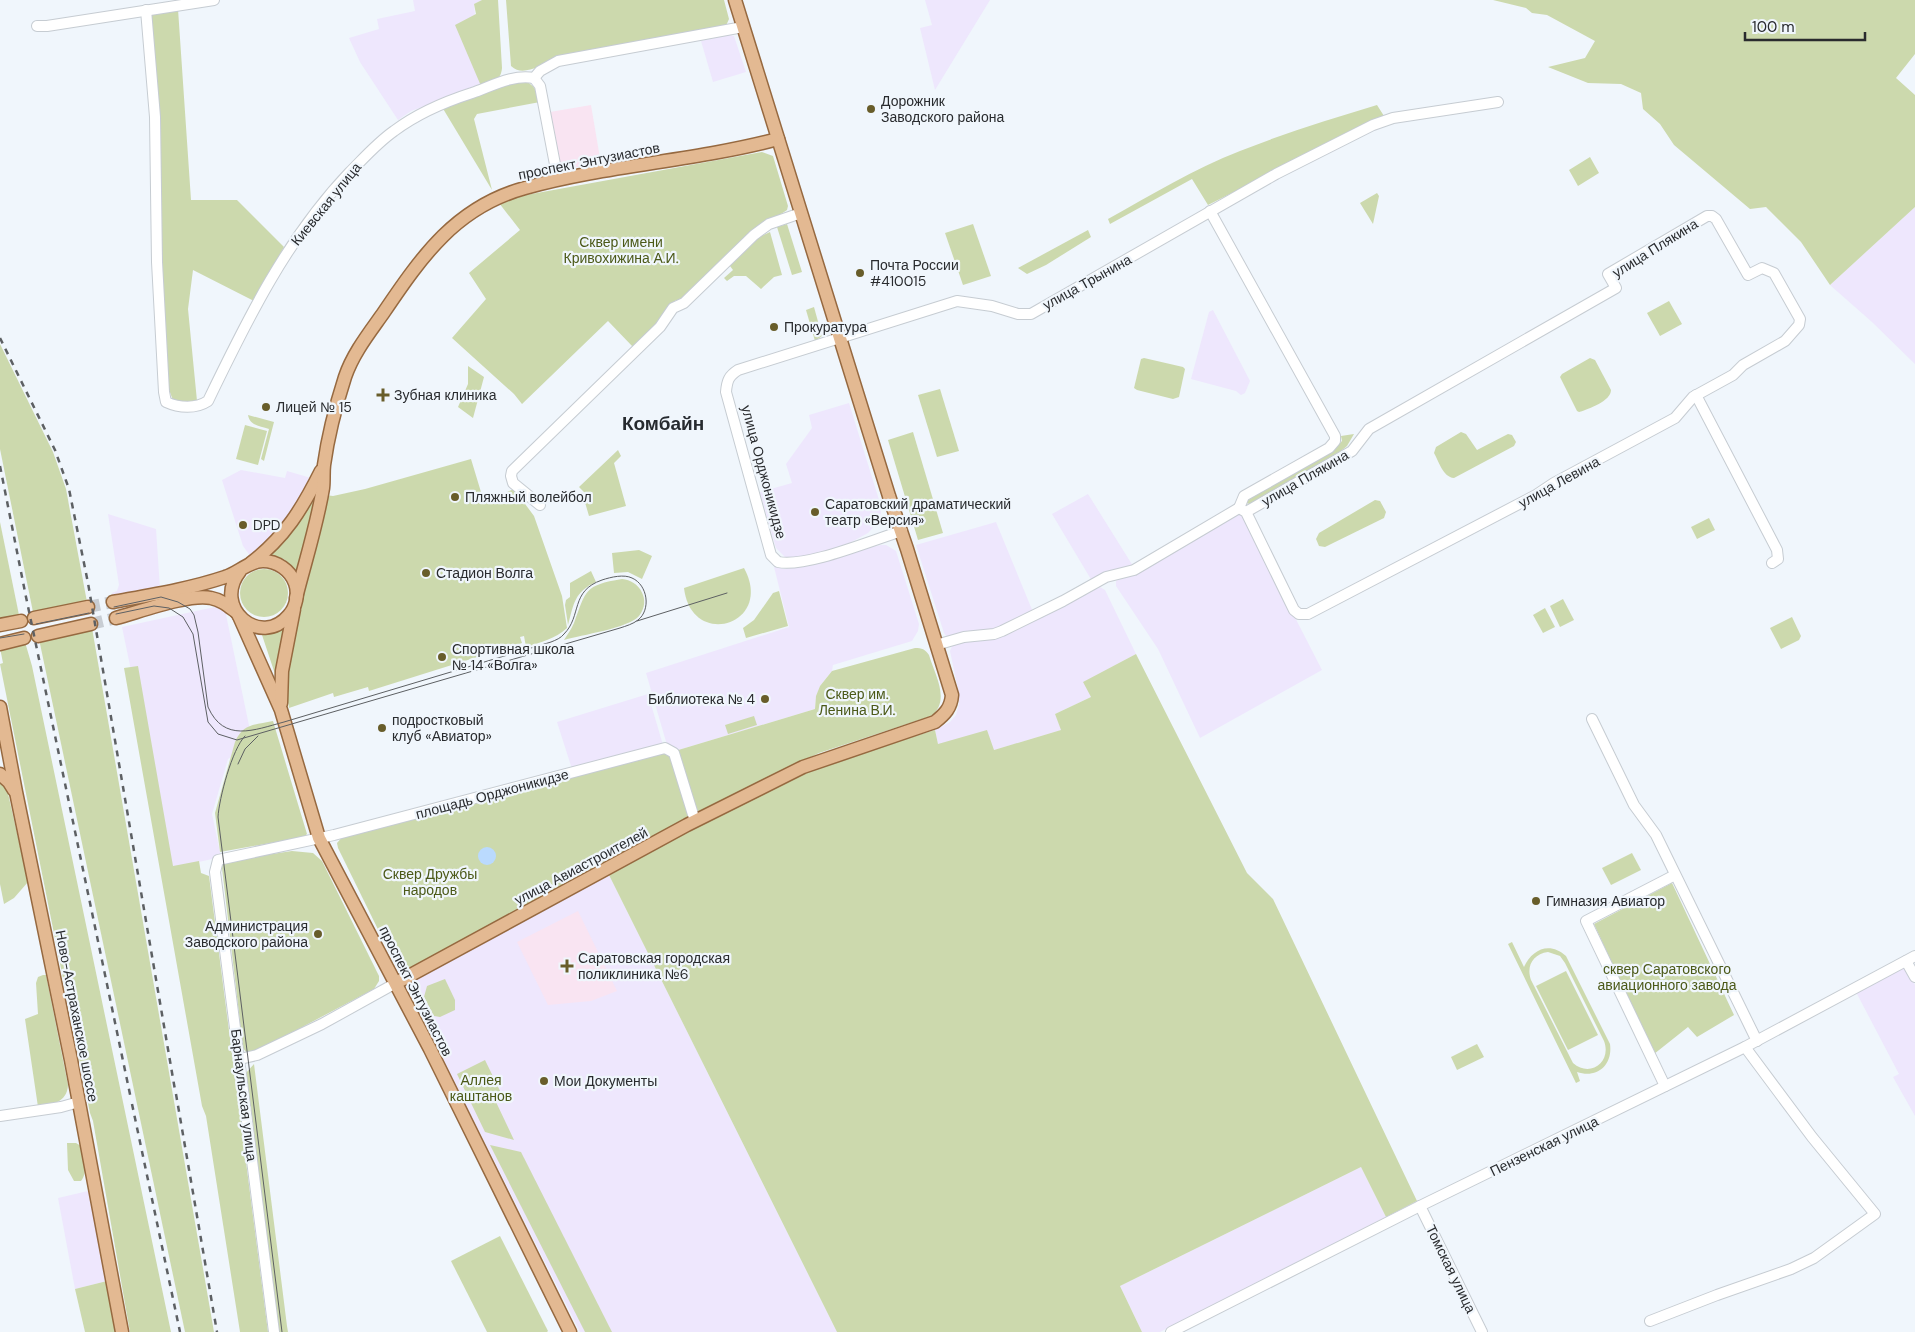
<svg xmlns="http://www.w3.org/2000/svg" width="1915" height="1332" font-family="'DM Sans',sans-serif">
	<style>
		.commercial { fill: #eee7fd }
		.medical { fill: #f9e4f2 }
		.green { fill: #ccd9ad; fill-rule: evenodd }
		.water { fill: #badafe }
		.lines { fill: none; stroke-linecap: round; stroke-linejoin: round }
		.major-tunnel { stroke: #c8cdd3; stroke-width: 12; stroke-dasharray: 12 6; stroke-linecap: butt }
		.minor-casing { stroke: #c6ccd2; stroke-width: 12 }
		.major-casing { stroke: #966940; stroke-width: 15 }
		.minor { stroke: #fff; stroke-width: 10 }
		.major { stroke: #e3b992; stroke-width: 12 }
		.tram { stroke: #5d6063; stroke-width: 1 }
		.rail { stroke: #5d6063; stroke-width: 2.5; stroke-dasharray: 6 6; stroke-linecap: butt }
		.poi-dot { fill: #685d2a; stroke: #f0f6fc; stroke-width: 2 }
		.labels { text-anchor: middle; stroke-width: 4.5; stroke-linejoin: round; paint-order: stroke }
		.poi-label { font-size: 14px; fill: #292b2e; stroke: #f0f6fc; text-anchor: start }
		.street-label { font-size: 14px; fill: #292b2e; stroke: #f0f6fc }
		.park-label { font-size: 14px; fill: #4b5918; stroke: #f0f6fc }
		.district-label { font-size: 19px; font-weight: bold; fill: #262a2f; stroke: #f0f6fc }
	</style>
	<rect width="100%" height="100%" fill="#f0f6fc"/>
	<g class="commercial">
		<path d="M 413,0 L 482,0 L 474,4 L 481,86 L 411,111 L 398,120 L 360,62 L 349,38 L 379,29 L 377,19 L 415,11 Z"/>
		<path d="M 925,0 L 990,0 L 935,90 L 920,28 L 932,25 Z"/>
		<path d="M 728,35 L 734,36 L 746,72 L 713,82 L 701,41 Z"/>
		<path d="M 1915,207 L 1915,364 L 1872,322 L 1830,285 Z"/>
		<path d="M 1213,310 L 1250,381 L 1245,393 L 1241,395 L 1236,391 L 1191,379 L 1209,312 Z"/>
		<path d="M 849,403 L 880,503 L 881,513 L 878,522 L 868,533 L 846,545 L 797,560 L 785,557 L 776,548 L 760,492 L 792,483 L 786,464 L 812,428 L 809,415 Z"/>
		<path d="M 241,470 L 285,478 L 287,471 L 311,478 L 304,493 L 283,525 L 251,557 L 243,546 L 222,480 Z"/>
		<path d="M 1088,494 L 1133,566 L 1092,581 L 1052,514 Z"/>
		<path d="M 108,514 L 156,529 L 160,589 L 113,598 L 112,593 L 117,591 L 119,585 Z"/>
		<path d="M 1240,514 L 1243,516 L 1322,670 L 1200,738 L 1158,649 L 1116,586 L 1116,581 L 1236,515 Z"/>
		<path d="M 996,522 L 1033,612 L 1002,628 L 950,637 L 946,636 L 944,633 L 916,545 Z"/>
		<path d="M 881,545 L 886,545 L 896,551 L 919,624 L 918,631 L 912,641 L 833,665 L 832,671 L 820,686 L 816,697 L 815,709 L 675,751 L 667,745 L 646,673 L 789,627 L 774,567 L 785,569 L 797,567 L 849,552 Z"/>
		<path d="M 1100,587 L 1105,590 L 1136,654 L 1084,682 L 1091,697 L 1055,714 L 1062,730 L 994,750 L 938,744 L 935,730 L 950,722 L 956,715 L 959,704 L 959,694 L 950,651 L 953,644 L 965,640 L 1005,636 Z"/>
		<path d="M 224,605 L 252,740 L 228,759 L 212,814 L 221,857 L 172,868 L 122,627 Z"/>
		<path d="M 648,694 L 663,745 L 572,769 L 557,722 Z"/>
		<path d="M 608,873 L 837,1332 L 580,1332 L 412,997 L 410,990 L 415,979 Z"/>
		<path d="M 1902,968 L 1906,968 L 1915,985 L 1915,1116 L 1893,1077 L 1899,1074 L 1856,992 Z"/>
		<path d="M 1361,1167 L 1386,1217 L 1160,1332 L 1142,1332 L 1120,1286 Z"/>
		<path d="M 88,1191 L 107,1281 L 75,1289 L 58,1198 Z"/>
	</g>
	<g class="medical">
		<path d="M 591,105 L 601,164 L 561,169 L 550,112 Z"/>
		<path d="M 578,911 L 617,991 L 591,1001 L 548,1005 L 517,942 Z"/>
	</g>
	<g class="green">
		<path d="M 482,0 L 498,0 L 502,68 C 501,81 492,82 481,86 L 455,25 L 476,14 L 474,4 Z"/>
		<path d="M 506,0 L 724,0 L 729,19 L 725,28 L 539,67 C 528,70 520,74 511,66 Z"/>
		<path d="M 1493,0 L 1915,0 L 1915,54 L 1896,78 L 1915,95 L 1915,207 L 1830,285 L 1801,242 L 1766,207 L 1750,209 L 1674,145 L 1660,124 L 1643,109 L 1641,93 L 1621,84 L 1588,83 L 1548,67 L 1585,58 L 1595,41 L 1547,15 L 1532,13 L 1526,8 Z"/>
		<path d="M 178,9 L 191,200 L 237,200 L 284,247 L 254,301 L 193,270 L 188,309 L 197,401 L 179,403 L 173,400 L 169,390 L 164,334 L 150,14 Z"/>
		<path d="M 522,80 C 535,85 537,90 540,102 L 477,114 L 474,119 L 492,190 L 442,107 Z"/>
		<path d="M 1377,105 L 1384,116 L 1208,205 L 1192,179 L 1110,224 L 1108,219 C 1151,195 1194,169 1240,151 C 1285,133 1331,119 1377,105 Z"/>
		<path d="M 762,152 L 773,156 L 788,206 L 787,210 L 769,222 L 683,301 L 676,300 C 670,306 665,310 663,318 L 633,347 L 608,321 L 522,404 L 514,394 L 452,338 L 486,299 L 469,273 L 520,230 L 499,203 L 526,195 Z"/>
		<path d="M 1590,157 L 1599,173 L 1578,186 L 1569,170 Z"/>
		<path d="M 1377,193 L 1379,196 L 1373,224 L 1360,203 Z"/>
		<path d="M 787,224 L 802,272 L 792,275 L 777,227 Z"/>
		<path d="M 973,224 L 991,276 L 963,285 L 945,233 Z"/>
		<path d="M 1088,230 L 1091,237 L 1046,265 L 1027,274 L 1018,268 Z"/>
		<path d="M 770,232 L 782,275 L 774,277 L 761,289 L 746,276 L 734,276 L 727,281 L 724,278 L 733,270 L 730,266 L 759,237 Z"/>
		<path d="M 1669,301 L 1682,324 L 1660,336 L 1647,313 Z"/>
		<path d="M 814,307 L 822,336 L 815,341 L 806,310 Z"/>
		<path d="M 0,344 L 53,452 L 66,489 L 87,602 L 33,612 L 0,449 Z"/>
		<path d="M 1144,358 L 1183,367 L 1185,369 L 1179,397 L 1173,399 L 1137,390 L 1134,388 L 1141,359 Z"/>
		<path d="M 1590,358 L 1595,360 L 1611,390 C 1611,401 1589,409 1579,412 L 1577,411 L 1560,377 L 1562,374 Z"/>
		<path d="M 468,366 L 484,377 L 473,418 L 458,407 L 468,384 Z"/>
		<path d="M 940,389 L 959,451 L 937,457 L 918,395 Z"/>
		<path d="M 248,415 L 274,422 L 264,461 L 261,459 L 269,429 C 260,426 250,426 248,415 Z"/>
		<path d="M 245,425 L 267,431 L 258,465 L 236,459 Z"/>
		<path d="M 913,432 L 943,533 L 918,540 L 888,440 Z"/>
		<path d="M 1461,432 L 1466,434 L 1477,450 L 1508,434 L 1512,435 L 1516,442 L 1514,446 L 1454,478 C 1443,477 1439,462 1434,453 L 1436,447 Z"/>
		<path d="M 1354,434 L 1347,446 L 1341,451 L 1250,504 L 1245,503 L 1247,498 L 1339,444 L 1342,441 L 1341,436 Z"/>
		<path d="M 618,450 L 621,456 L 614,463 L 626,506 L 589,516 L 584,499 L 589,497 L 579,487 Z"/>
		<path d="M 471,459 L 484,502 L 514,489 L 534,516 L 562,596 L 567,628 C 555,639 541,642 526,647 L 524,636 L 520,637 L 522,643 L 369,691 L 368,687 L 334,697 L 333,693 L 289,708 L 286,690 L 288,657 L 325,495 L 333,496 L 365,489 Z"/>
		<path d="M 318,488 L 298,573 L 284,559 L 269,555 Z"/>
		<path d="M 1375,500 L 1380,501 L 1386,512 L 1384,518 L 1325,547 L 1319,546 L 1316,539 L 1319,533 Z"/>
		<path d="M 1709,518 L 1715,530 L 1697,539 L 1691,527 Z"/>
		<path d="M 0,522 L 19,615 L 0,619 Z"/>
		<path d="M 639,550 L 652,556 L 642,579 L 628,572 L 614,573 L 612,553 Z"/>
		<path d="M 744,568 C 775,625 691,650 684,588 Z"/>
		<circle cx="264" cy="593" r="24"/>
		<path d="M 591,571 L 596,582 C 574,592 574,604 568,625 L 565,605 L 566,600 L 570,597 L 570,583 Z"/>
		<path d="M 622,579 C 639,580 652,600 639,616 C 629,628 581,635 564,640 C 567,635 571,630 574,623 C 586,591 584,585 622,579 Z"/>
		<path d="M 779,591 L 788,626 L 746,638 L 743,628 L 754,620 L 773,593 Z"/>
		<path d="M 1563,599 L 1574,620 L 1560,627 L 1550,606 Z"/>
		<path d="M 1545,608 L 1555,627 L 1543,633 L 1533,615 Z"/>
		<path d="M 1792,617 L 1801,636 L 1799,640 L 1781,649 L 1770,628 Z"/>
		<path d="M 287,624 L 275,674 L 261,632 Z"/>
		<path d="M 92,628 L 214,1332 L 185,1332 L 39,639 Z"/>
		<path d="M 25,642 L 32,666 L 171,1332 L 130,1332 L 93,1121 L 90,1113 L 0,664 L 3,663 L 0,648 Z"/>
		<path d="M 915,648 C 922,648 925,649 929,655 C 935,675 951,701 931,716 L 819,753 L 696,813 L 675,751 L 815,709 L 816,696 L 820,686 L 832,671 Z"/>
		<path d="M 1136,654 L 1247,873 L 1273,899 L 1417,1201 L 1386,1217 L 1361,1167 L 1120,1286 L 1142,1332 L 837,1332 L 608,873 L 805,770 L 822,765 L 935,730 L 938,744 L 987,730 L 994,750 L 1061,730 L 1055,714 L 1091,697 L 1083,682 Z"/>
		<path d="M 138,666 L 173,866 L 199,861 L 201,873 L 209,876 L 268,1332 L 240,1332 L 206,1116 L 202,1106 L 124,668 Z"/>
		<path d="M 754,716 L 757,725 L 728,734 L 725,725 Z"/>
		<path d="M 273,721 L 307,834 L 304,837 L 220,852 L 215,813 L 235,742 C 243,723 255,725 273,721 Z"/>
		<path d="M 665,752 L 669,753 L 690,811 L 689,818 L 408,970 L 402,970 L 396,966 L 338,848 L 337,843 L 344,835 Z"/>
		<path d="M 0,780 L 7,789 L 28,882 L 14,898 L 4,904 L 0,884 Z"/>
		<path d="M 292,851 L 313,853 L 322,861 L 379,976 L 379,981 L 374,989 L 257,1051 L 246,1052 L 243,1048 L 222,868 L 223,863 L 226,861 Z"/>
		<path d="M 1632,853 L 1641,870 L 1611,885 L 1602,868 Z"/>
		<path d="M 1672,883 L 1734,1015 L 1697,1037 L 1688,1027 L 1654,1054 L 1594,924 Z"/>
		<path d="M 1512,942 L 1524,967 C 1532,949 1550,941 1566,956 L 1610,1044 C 1613,1065 1597,1079 1577,1072 L 1580,1081 L 1576,1083 L 1508,944 ZM 1548,952 L 1560,956 L 1565,963 L 1604,1041 C 1612,1062 1590,1078 1573,1063 L 1531,980 C 1526,966 1533,954 1548,952 Z"/>
		<path d="M 1566,971 L 1598,1035 L 1568,1050 L 1536,986 Z"/>
		<path d="M 43,975 L 46,975 L 68,1085 C 67,1103 52,1104 38,1107 L 25,1019 L 38,1014 L 36,983 L 38,977 Z"/>
		<path d="M 445,979 L 455,1000 L 455,1010 L 440,1017 L 434,1016 L 424,997 L 427,986 Z"/>
		<path d="M 1477,1044 L 1484,1057 L 1457,1070 L 1451,1057 Z"/>
		<path d="M 485,1060 L 504,1099 L 496,1102 L 514,1140 L 485,1132 L 457,1074 Z"/>
		<path d="M 254,1064 L 287,1326 L 288,1332 L 279,1332 L 246,1073 Z"/>
		<path d="M 67,1143 L 76,1143 L 81,1146 C 83,1156 89,1172 81,1181 L 74,1181 L 68,1170 Z"/>
		<path d="M 490,1145 L 521,1152 L 612,1332 L 585,1332 Z"/>
		<path d="M 500,1236 L 548,1331 L 547,1332 L 487,1332 L 451,1261 Z"/>
		<path d="M 107,1281 L 116,1332 L 85,1332 L 75,1289 Z"/>
	</g>
	<circle class="water" cx="487" cy="856" r="9"/>
	<g class="lines">
		<g class="major-tunnel">
			<path d="M 88,607 L 113,602"/>
			<path d="M 91,624 L 116,618"/>
		</g>
		<defs>
			<g id="minor">
				<path d="M 146,10 L 155,117 L 157,262 L 164,392 L 166,402 C 179,408 196,409 208,401 C 247,320 287,238 350,172 C 364,158 377,143 394,131 C 418,113 444,102 472,93 C 492,86 513,74 534,78 L 540,71 L 558,61 L 743,27"/>
				<path d="M 37,26 L 47,26 L 214,0"/>
				<path d="M 534,78 L 540,86 L 558,180"/>
				<path d="M 1210,211 L 1335,436 L 1335,441 L 1329,448 L 1244,496 L 1239,508"/>
				<path d="M 1696,395 L 1777,550 L 1778,559 L 1772,563"/>
				<path d="M 540,505 L 513,483 L 511,476 L 512,471 L 660,327 L 673,308 L 684,303 L 754,235 L 769,224 L 801,213"/>
				<path d="M 902,531 C 872,540 806,568 778,562 L 771,555 L 726,392 C 727,380 729,376 738,370 L 957,301 L 992,306 L 1018,314 L 1031,314 L 1276,174 L 1373,125 L 1393,118 L 1498,102"/>
				<path d="M 936,645 L 964,637 L 994,634 L 1002,631 L 1063,601 L 1106,577 L 1134,570 L 1239,508 L 1246,512 L 1352,451 L 1369,429 L 1616,288 L 1608,274 L 1707,216 L 1712,216 L 1716,219 L 1748,275 L 1762,268 L 1774,273 L 1800,319 L 1799,325 L 1785,341 L 1743,365 L 1733,375 L 1693,397 L 1675,418 L 1554,483 L 1536,495 L 1308,614 L 1299,614 L 1294,610 L 1246,512"/>
				<path d="M 1592,719 L 1634,805 L 1656,835 L 1757,1041"/>
				<path d="M 1906,961 L 1915,977"/>
				<path d="M 240,1059 L 257,1055 L 322,1024 L 396,983"/>
				<path d="M 1665,1086 L 1586,921 L 1675,875"/>
				<path d="M 0,1116 L 61,1107 L 79,1102"/>
				<path d="M 1420,1206 L 1482,1332"/>
				<path d="M 1650,1321 L 1717,1295 L 1791,1269 L 1814,1258 L 1875,1214 L 1812,1137 L 1745,1047"/>
				<path d="M 274,1332 L 215,872 L 218,860 L 334,835 L 665,748 L 674,753 L 695,821"/>
				<path d="M 1171,1332 L 1420,1206 L 1745,1047 L 1915,956"/>
			</g>
			<g id="major">
				<path d="M 251,563 C 285,537 302,509 321,471"/>
				<path d="M 296,598 C 305,562 317,525 323,488 C 324,480 323,473 324,465 C 328,436 336,405 345,377 C 353,353 370,332 384,312 C 422,256 456,207 525,188 C 608,165 695,161 778,139"/>
				<path d="M 113,602 C 151,595 189,589 225,577 C 238,573 249,561 263,561 C 277,561 290,570 295,583 C 299,594 296,607 289,615 C 261,649 211,608 240,571"/>
				<path d="M 239,616 L 281,710 L 319,838 L 430,1049 L 570,1332"/>
				<path d="M 34,618 L 88,607"/>
				<path d="M 116,618 C 139,612 190,593 211,598 C 221,600 227,605 235,611"/>
				<path d="M 0,625 L 21,621"/>
				<path d="M 38,636 L 91,624"/>
				<path d="M 0,644 L 24,638"/>
				<path d="M 281,703 L 282,671 L 294,609"/>
				<path d="M 0,707 L 16,792 L 71,1060 L 122,1332"/>
				<path d="M 0,774 L 9,782 L 14,790"/>
				<path d="M 396,983 L 687,825 L 803,767 L 935,722 C 945,714 951,708 952,695 L 907,549 L 889,496 L 735,0"/>
			</g>
		</defs>
		<use href="#minor" class="minor-casing"/>
		<use href="#major" class="major-casing"/>
		<use href="#minor" class="minor"/>
		<use href="#major" class="major"/>
		<g class="tram">
			<path d="M 114,607 L 161,597 L 178,602 L 190,609 L 194,615 L 198,632 L 208,707 C 224,743 254,730 284,722 L 551,642 C 556,640 561,638 564,634 C 582,616 570,591 602,580 C 611,577 624,574 632,578 C 648,585 651,610 638,620 C 633,624 626,626 620,628 L 237,740 L 218,734 L 208,722 L 193,634 L 183,617 L 169,608 L 154,606 L 116,614"/>
			<path d="M 637,621 L 727,593"/>
			<path d="M 36,624 L 89,613"/>
			<path d="M 0,638 L 24,634"/>
			<path d="M 245,736 C 232,749 219,799 218,817 L 282,1332"/>
			<path d="M 238,764 L 245,749 L 258,736"/>
		</g>
		<g class="rail">
			<path d="M 0,338 L 55,450 L 69,489 L 88,583 L 175,1090"/>
			<path d="M 0,466 L 26,597 L 131,1099"/>
			<path d="M 176,1094 L 217,1332"/>
			<path d="M 132,1104 L 180,1332"/>
		</g>
	</g>
	<g class="poi-dot">
		<circle cx="871" cy="109" r="5"/>
		<circle cx="860" cy="273" r="5"/>
		<circle cx="774" cy="327" r="5"/>
		<path d="M380.5 387.5h5v5h5v5h-5v5h-5v-5h-5v-5h5z"/>
		<circle cx="266" cy="407" r="5"/>
		<circle cx="455" cy="497" r="5"/>
		<circle cx="815" cy="512" r="5"/>
		<circle cx="243" cy="525" r="5"/>
		<circle cx="426" cy="573" r="5"/>
		<circle cx="442" cy="657" r="5"/>
		<circle cx="765" cy="699" r="5"/>
		<circle cx="382" cy="728" r="5"/>
		<circle cx="1536" cy="901" r="5"/>
		<circle cx="318" cy="934" r="5"/>
		<path d="M564.5 958.5h5v5h5v5h-5v5h-5v-5h-5v-5h5z"/>
		<circle cx="544" cy="1081" r="5"/>
	</g>
	<g class="labels">
		<g class="poi-label">
			<text x="881" y="106">Дорожник<tspan x="881" dy="16">Заводского района</tspan></text>
			<text x="870" y="270">Почта России<tspan x="870" dy="16">#410015</tspan></text>
			<text x="784" y="332">Прокуратура</text>
			<text x="394" y="400">Зубная клиника</text>
			<text x="276" y="412">Лицей № 15</text>
			<text x="465" y="502">Пляжный волейбол</text>
			<text x="825" y="509">Саратовский драматический<tspan x="825" dy="16">театр «Версия»</tspan></text>
			<text x="253" y="530">DPD</text>
			<text x="436" y="578">Стадион Волга</text>
			<text x="452" y="654">Спортивная школа<tspan x="452" dy="16">№ 14 «Волга»</tspan></text>
			<text x="755" y="704" text-anchor="end">Библиотека № 4</text>
			<text x="392" y="725">подростковый<tspan x="392" dy="16">клуб «Авиатор»</tspan></text>
			<text x="1546" y="906">Гимназия Авиатор</text>
			<text x="308" y="931" text-anchor="end">Администрация<tspan x="308" dy="16">Заводского района</tspan></text>
			<text x="578" y="963">Саратовская городская<tspan x="578" dy="16">поликлиника №6</tspan></text>
			<text x="554" y="1086">Мои Документы</text>
		</g>
		<g class="street-label">
			<text transform="translate(589 161) rotate(-11)" y="5">проспект Энтузиастов</text>
			<text transform="translate(326 204) rotate(-51)" y="5">Киевская улица</text>
			<text transform="translate(1655 248) rotate(-32)" y="5">улица Плякина</text>
			<text transform="translate(1087 282) rotate(-29)" y="5">улица Трынина</text>
			<text transform="translate(764 472) rotate(75)" y="5">улица Орджоникидзе</text>
			<text transform="translate(1305 478) rotate(-30)" y="5">улица Плякина</text>
			<text transform="translate(1559 482) rotate(-29)" y="5">улица Левина</text>
			<text transform="translate(492 794) rotate(-15)" y="5">площадь Орджоникидзе</text>
			<text transform="translate(581 866) rotate(-28)" y="5">улица Авиастроителей</text>
			<text transform="translate(416 991) rotate(63)" y="5">проспект Энтузиастов</text>
			<text transform="translate(77 1016) rotate(79)" y="5">Ново-Астраханское шоссе</text>
			<text transform="translate(244 1095) rotate(83)" y="5">Барнаульская улица</text>
			<text transform="translate(1544 1146) rotate(-26)" y="5">Пензенская улица</text>
			<text transform="translate(1451 1269) rotate(64)" y="5">Томская улица</text>
		</g>
		<g class="park-label">
			<text x="621" y="247">Сквер имени<tspan x="621" dy="16">Кривохижина А.И.</tspan></text>
			<text x="857" y="699">Сквер им.<tspan x="857" dy="16">Ленина В.И.</tspan></text>
			<text x="430" y="879">Сквер Дружбы<tspan x="430" dy="16">народов</tspan></text>
			<text x="1667" y="974">сквер Саратовского<tspan x="1667" dy="16">авиационного завода</tspan></text>
			<text x="481" y="1085">Аллея<tspan x="481" dy="16">каштанов</tspan></text>
		</g>
		<g class="district-label">
			<text x="663" y="430">Комбайн</text>
		</g>
	</g>
	<path d="M1745 32v8h120v-8" fill="none" stroke="#292b2e" stroke-width="2.5"/>
	<text x="1752" y="32" font-size="15" fill="#292b2e" stroke="#f0f6fc" stroke-width="4" paint-order="stroke">100 m</text>
</svg>
